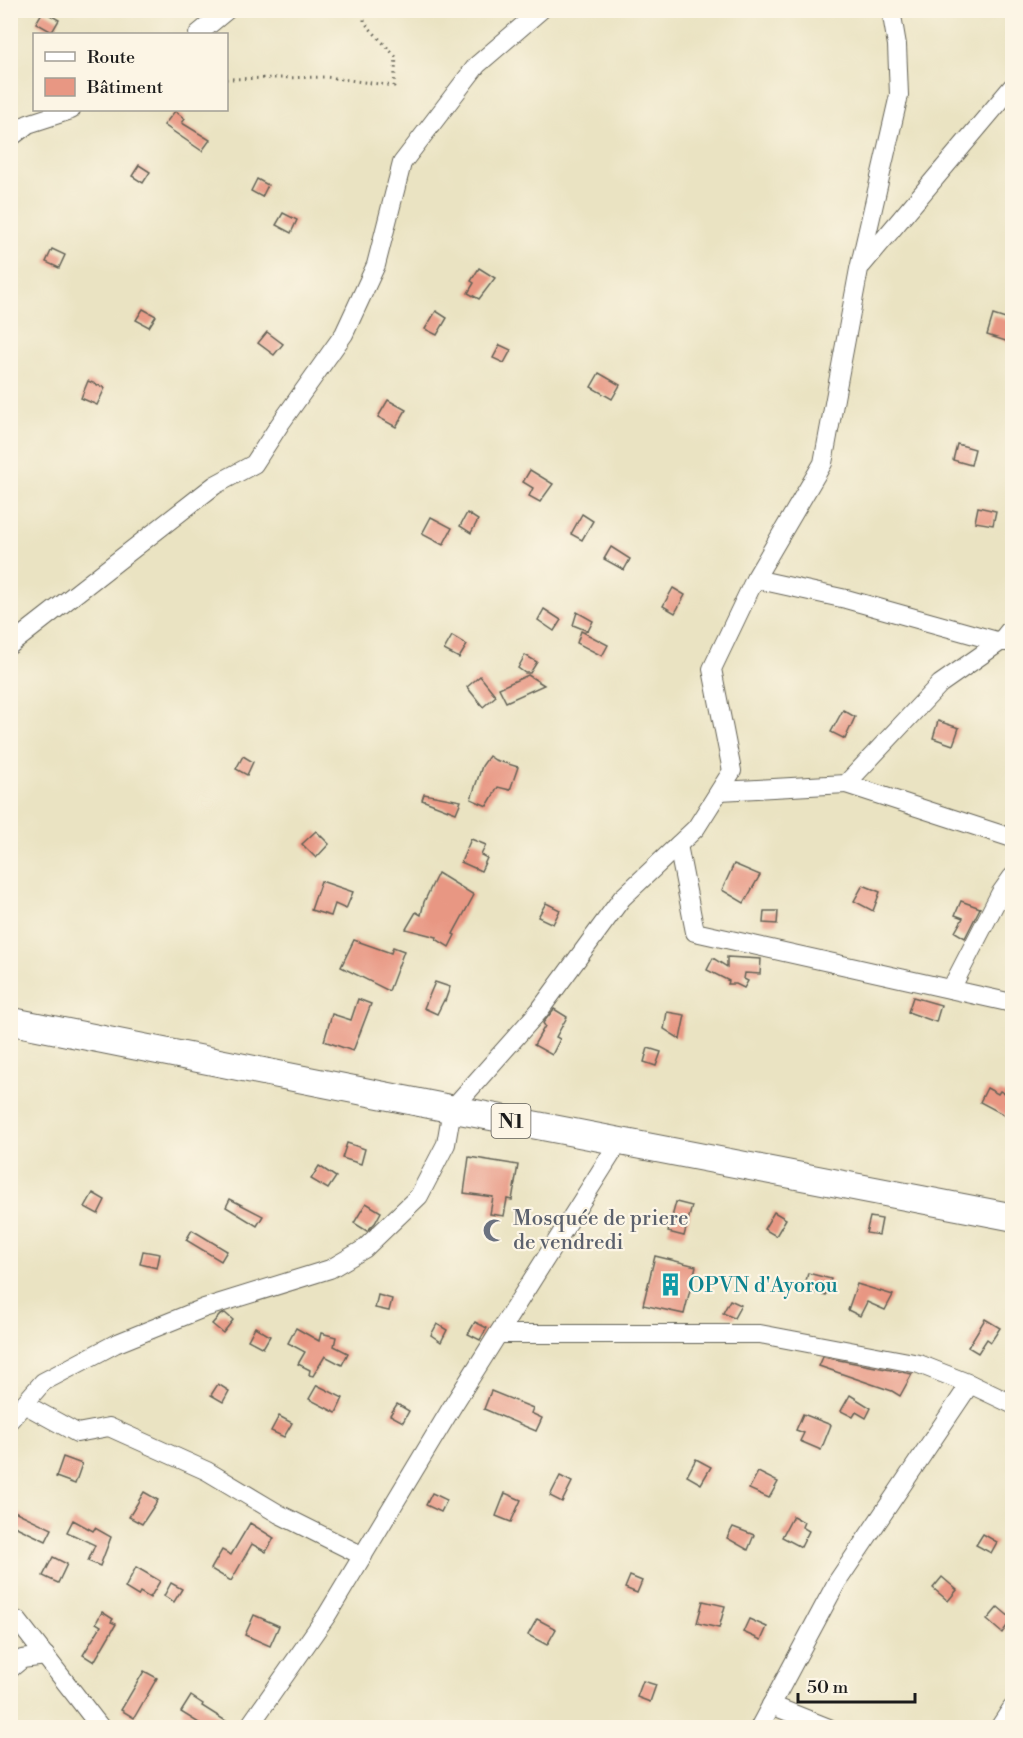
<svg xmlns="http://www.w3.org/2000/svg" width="1023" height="1738" font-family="'Libre Bodoni',serif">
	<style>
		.building { fill: #e89783 }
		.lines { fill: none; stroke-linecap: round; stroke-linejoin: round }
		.minor-casing { stroke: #646256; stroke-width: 20 }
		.primary-casing { stroke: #646256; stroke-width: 29 }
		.path { stroke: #646256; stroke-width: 3; stroke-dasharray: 1.5 4.5; stroke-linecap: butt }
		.minor { stroke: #fff; stroke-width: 18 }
		.primary { stroke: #fff; stroke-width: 27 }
		.labels { text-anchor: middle; stroke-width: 4.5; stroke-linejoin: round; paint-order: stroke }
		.shield { fill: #fcf5e5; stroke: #5f5d58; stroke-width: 1.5 }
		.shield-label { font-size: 20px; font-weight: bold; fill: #1c1c1c }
		.worship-label { font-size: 21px; fill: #5b616d; stroke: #fcf5e5; text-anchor: start }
		.culture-label { font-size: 21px; fill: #0d838f; stroke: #fcf5e5; text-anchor: start }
	</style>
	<rect width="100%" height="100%" fill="#fcf5e5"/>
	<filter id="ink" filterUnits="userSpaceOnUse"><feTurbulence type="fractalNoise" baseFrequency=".0167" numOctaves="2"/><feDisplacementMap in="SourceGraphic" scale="12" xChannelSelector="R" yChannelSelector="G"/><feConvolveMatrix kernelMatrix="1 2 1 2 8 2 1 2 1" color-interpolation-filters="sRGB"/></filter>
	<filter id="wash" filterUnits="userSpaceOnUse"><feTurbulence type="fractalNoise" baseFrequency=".008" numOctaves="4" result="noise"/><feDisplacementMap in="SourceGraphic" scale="24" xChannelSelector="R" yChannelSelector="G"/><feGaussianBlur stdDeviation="1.35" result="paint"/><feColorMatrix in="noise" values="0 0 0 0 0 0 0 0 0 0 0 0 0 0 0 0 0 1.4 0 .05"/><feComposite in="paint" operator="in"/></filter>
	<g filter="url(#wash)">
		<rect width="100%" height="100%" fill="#eae3c2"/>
		<g id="blocks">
			<g class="building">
				<path d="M 43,11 L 59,20 L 52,32 L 36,23 Z"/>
				<path d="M 175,111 L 185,119 L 182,123 L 210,140 L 202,151 L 164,125 Z"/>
				<path d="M 139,165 L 150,172 L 143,183 L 132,176 Z"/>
				<path d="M 257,179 L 268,185 L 262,197 L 251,191 Z"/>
				<path d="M 283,213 L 297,220 L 291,233 L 276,225 Z"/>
				<path d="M 52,249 L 65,255 L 59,268 L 46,262 Z"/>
				<path d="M 479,268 L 495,278 L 479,299 L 468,293 L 474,283 L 471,281 Z"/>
				<path d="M 143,309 L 156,316 L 149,327 L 136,320 Z"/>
				<path d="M 436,311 L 447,318 L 437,335 L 425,329 Z"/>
				<path d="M 993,315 L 1012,321 L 1012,343 L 987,335 Z"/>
				<path d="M 267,332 L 283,344 L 274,355 L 258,343 Z"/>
				<path d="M 500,345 L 511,350 L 504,363 L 493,358 Z"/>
				<path d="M 599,373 L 620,385 L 612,399 L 591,387 Z"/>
				<path d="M 88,381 L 105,388 L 97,405 L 81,398 Z"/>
				<path d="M 388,400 L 406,410 L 396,427 L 378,417 Z"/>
				<path d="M 957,444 L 975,449 L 971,465 L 953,460 Z"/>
				<path d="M 530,470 L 553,484 L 540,502 L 529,496 L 533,488 L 523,482 Z"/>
				<path d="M 978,507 L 996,511 L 993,525 L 975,522 Z"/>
				<path d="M 467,513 L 478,520 L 471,533 L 460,526 Z"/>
				<path d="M 582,514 L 593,521 L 582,540 L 571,534 Z"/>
				<path d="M 431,517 L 452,528 L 443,545 L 422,534 Z"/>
				<path d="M 611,547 L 630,559 L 624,570 L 604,559 Z"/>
				<path d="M 673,588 L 685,595 L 675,613 L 663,606 Z"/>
				<path d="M 544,609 L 561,620 L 554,631 L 538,620 Z"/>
				<path d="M 577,612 L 593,621 L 588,631 L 573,625 Z"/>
				<path d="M 581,631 L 608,645 L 602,656 L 577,643 Z"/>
				<path d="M 452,636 L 467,645 L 459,658 L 444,650 Z"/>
				<path d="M 525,655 L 537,662 L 530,673 L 525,673 L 518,668 Z"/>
				<path d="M 528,675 L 544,685 L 506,702 L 499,688 Z"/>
				<path d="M 480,676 L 496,696 L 483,707 L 467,687 Z"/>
				<path d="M 843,710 L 855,717 L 845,739 L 831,732 Z"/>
				<path d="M 938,721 L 959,728 L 953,745 L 933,738 Z"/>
				<path d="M 243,756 L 253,762 L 247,775 L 236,769 Z"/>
				<path d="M 489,756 L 495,760 L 518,767 L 510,790 L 498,787 L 487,806 L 471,799 L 482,766 Z"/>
				<path d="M 424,794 L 461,801 L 456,813 L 422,800 Z"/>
				<path d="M 316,831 L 329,844 L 316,858 L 302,844 Z"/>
				<path d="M 471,839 L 486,845 L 481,855 L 487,858 L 481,871 L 461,862 Z"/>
				<path d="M 734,864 L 760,875 L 744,903 L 722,890 Z"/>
				<path d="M 438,873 L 474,895 L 453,934 L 455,935 L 449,947 L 436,939 L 437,937 L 406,929 L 416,912 L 421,915 L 424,902 Z"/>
				<path d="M 321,881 L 353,892 L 346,909 L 335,904 L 331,916 L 311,910 Z"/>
				<path d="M 863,885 L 880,892 L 873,911 L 854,901 Z"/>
				<path d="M 961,901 L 980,908 L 965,938 L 955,932 L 963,918 L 955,915 Z"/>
				<path d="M 546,903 L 560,910 L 553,924 L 538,917 Z"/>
				<path d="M 764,911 L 778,911 L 777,924 L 763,923 Z"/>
				<path d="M 354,940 L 391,953 L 393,947 L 404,951 L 389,991 L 341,967 Z"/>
				<path d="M 727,957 L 761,959 L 760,974 L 745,973 L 744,979 L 748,981 L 744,988 L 736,984 L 728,984 L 729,981 L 707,970 L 713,958 L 727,967 Z"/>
				<path d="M 435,982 L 450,987 L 445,1001 L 444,1000 L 437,1014 L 424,1008 Z"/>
				<path d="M 913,997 L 941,1005 L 936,1022 L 908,1012 Z"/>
				<path d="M 358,999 L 371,1004 L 353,1051 L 324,1041 L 332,1014 L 351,1020 Z"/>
				<path d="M 554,1009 L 567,1017 L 556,1037 L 560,1039 L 552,1055 L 534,1045 L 545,1026 L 543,1023 Z"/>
				<path d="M 667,1012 L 685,1015 L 680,1039 L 664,1029 Z"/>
				<path d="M 648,1048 L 661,1052 L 656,1066 L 644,1062 Z"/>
				<path d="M 987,1088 L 998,1094 L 1000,1091 L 1012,1097 L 1012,1119 L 980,1102 Z"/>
				<path d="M 347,1143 L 365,1149 L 361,1164 L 342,1158 Z"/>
				<path d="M 469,1157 L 518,1165 L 512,1200 L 507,1199 L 504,1216 L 490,1214 L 493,1197 L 464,1193 Z"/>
				<path d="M 319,1166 L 336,1177 L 328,1189 L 311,1179 Z"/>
				<path d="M 93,1193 L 105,1200 L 98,1214 L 85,1207 Z"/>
				<path d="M 230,1199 L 263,1216 L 257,1226 L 226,1207 Z"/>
				<path d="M 676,1202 L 692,1206 L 684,1236 L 668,1232 Z"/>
				<path d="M 366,1203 L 381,1212 L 375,1223 L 367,1231 L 354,1223 Z"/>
				<path d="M 774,1212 L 786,1219 L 776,1236 L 764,1229 Z"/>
				<path d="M 870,1217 L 882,1219 L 879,1235 L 866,1233 Z"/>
				<path d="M 192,1230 L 227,1251 L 221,1261 L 186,1240 Z"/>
				<path d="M 143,1251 L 160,1254 L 157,1268 L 140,1264 Z"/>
				<path d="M 655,1256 L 696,1266 L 684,1314 L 643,1305 Z"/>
				<path d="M 808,1273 L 831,1279 L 826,1296 L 804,1289 Z"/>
				<path d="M 857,1284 L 893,1295 L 885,1310 L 867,1302 L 860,1316 L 848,1310 Z"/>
				<path d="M 378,1295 L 392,1299 L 389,1311 L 375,1308 Z"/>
				<path d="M 730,1300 L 741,1305 L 734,1318 L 723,1313 Z"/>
				<path d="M 225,1313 L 233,1320 L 223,1333 L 212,1324 L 220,1315 Z"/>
				<path d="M 985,1319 L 1000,1328 L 991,1342 L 987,1339 L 978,1353 L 968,1347 Z"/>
				<path d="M 475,1322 L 487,1328 L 480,1340 L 468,1334 Z"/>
				<path d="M 437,1324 L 447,1330 L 441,1342 L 431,1335 Z"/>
				<path d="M 255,1327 L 270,1336 L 263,1348 L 248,1340 Z"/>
				<path d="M 296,1328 L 319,1341 L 321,1333 L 336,1337 L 334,1346 L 348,1353 L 342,1365 L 325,1356 L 313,1376 L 309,1375 L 310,1370 L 298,1364 L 305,1352 L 288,1343 Z"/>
				<path d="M 823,1357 L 912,1374 L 900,1396 L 892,1391 L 819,1366 Z"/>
				<path d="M 218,1384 L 229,1391 L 223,1402 L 211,1395 Z"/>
				<path d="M 317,1385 L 343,1398 L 336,1413 L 309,1399 Z"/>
				<path d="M 491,1391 L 533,1408 L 531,1413 L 542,1418 L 536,1431 L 484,1409 Z"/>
				<path d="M 850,1395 L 871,1408 L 866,1418 L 856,1412 L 853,1417 L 841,1411 Z"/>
				<path d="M 397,1404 L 409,1411 L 403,1422 L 390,1415 Z"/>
				<path d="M 803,1414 L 831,1425 L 821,1450 L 800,1441 L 804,1433 L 796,1430 Z"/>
				<path d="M 279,1416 L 292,1423 L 284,1437 L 271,1431 Z"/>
				<path d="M 63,1457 L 82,1464 L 75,1484 L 56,1477 Z"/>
				<path d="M 696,1459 L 711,1467 L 701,1484 L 687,1476 Z"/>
				<path d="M 758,1472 L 778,1482 L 769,1498 L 749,1489 Z"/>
				<path d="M 560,1476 L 572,1482 L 562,1502 L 550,1496 Z"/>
				<path d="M 144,1492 L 158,1500 L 142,1524 L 129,1517 Z"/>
				<path d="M 432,1493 L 447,1500 L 441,1512 L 426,1505 Z"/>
				<path d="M 505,1493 L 521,1500 L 511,1522 L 496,1516 Z"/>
				<path d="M 10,1509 L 52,1529 L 46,1541 L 10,1524 Z"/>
				<path d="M 793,1516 L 804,1522 L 802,1527 L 809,1531 L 801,1547 L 782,1537 Z"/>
				<path d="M 73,1520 L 93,1531 L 95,1528 L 111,1537 L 100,1566 L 88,1561 L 95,1545 L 67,1532 Z"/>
				<path d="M 250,1523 L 274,1538 L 266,1552 L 252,1544 L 231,1581 L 211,1569 L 222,1550 L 231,1555 Z"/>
				<path d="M 733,1527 L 754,1535 L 748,1550 L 727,1538 Z"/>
				<path d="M 983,1534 L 997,1542 L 991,1553 L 976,1545 Z"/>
				<path d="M 53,1557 L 67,1564 L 58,1583 L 43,1576 Z"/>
				<path d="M 136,1567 L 160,1581 L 150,1598 L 140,1592 L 138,1596 L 125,1588 Z"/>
				<path d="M 630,1576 L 642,1581 L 637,1593 L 625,1588 Z"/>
				<path d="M 942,1577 L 957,1590 L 948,1601 L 933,1588 Z"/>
				<path d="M 171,1583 L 182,1589 L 174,1602 L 164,1596 Z"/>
				<path d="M 703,1601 L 725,1606 L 719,1628 L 697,1623 Z"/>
				<path d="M 998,1607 L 1012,1619 L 1002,1633 L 987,1620 Z"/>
				<path d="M 102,1612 L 113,1619 L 111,1622 L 116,1624 L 94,1662 L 83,1655 L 101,1626 L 96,1623 Z"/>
				<path d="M 254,1615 L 279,1626 L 270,1646 L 245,1635 Z"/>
				<path d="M 537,1619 L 556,1629 L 547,1645 L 528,1635 Z"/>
				<path d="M 749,1619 L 767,1627 L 761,1640 L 743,1632 Z"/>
				<path d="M 144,1671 L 157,1678 L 134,1718 L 121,1710 Z"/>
				<path d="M 643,1681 L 656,1685 L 650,1702 L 637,1697 Z"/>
				<path d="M 191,1696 L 203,1704 L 202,1706 L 237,1728 L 207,1728 L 181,1712 Z"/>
			</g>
		</g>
	</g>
	<g filter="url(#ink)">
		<use href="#blocks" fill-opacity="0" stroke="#646256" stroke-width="1.5"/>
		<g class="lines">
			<defs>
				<g id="minor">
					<path d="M 198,34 L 227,10"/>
					<path d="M 10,138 L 28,124 L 71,110"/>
					<path d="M 862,265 L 1012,87"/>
					<path d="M 755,579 L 846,599 L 1000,642 L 1008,642"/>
					<path d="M 10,645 L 215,485 L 254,464 L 280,424 L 344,334 L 376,265 L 402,163 L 477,65 L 541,10"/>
					<path d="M 846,784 L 1012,838"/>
					<path d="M 720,791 L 846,784 L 940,684 L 1000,642 L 1012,627"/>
					<path d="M 678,845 L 695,932 L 1012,1003"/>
					<path d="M 951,989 L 1000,894 L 1012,877"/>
					<path d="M 498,1334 L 760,1334 L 919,1364 L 970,1384"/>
					<path d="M 24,1404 L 77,1433 L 109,1427 L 207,1471 L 279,1514 L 363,1556"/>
					<path d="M 10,1420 L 43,1382 L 115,1344 L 204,1308 L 330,1269 L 364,1249 L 419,1196 L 446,1144 L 452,1109 L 539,1011 L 622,898 L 696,828 L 732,771 L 712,669 L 755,579 L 823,463 L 859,269 L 899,95 L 897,45 L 891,10"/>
					<path d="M 10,1617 L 18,1621 L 101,1728"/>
					<path d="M 10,1669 L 22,1659 L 46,1656"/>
					<path d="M 771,1705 L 829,1728"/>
					<path d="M 248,1728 L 327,1615 L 452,1407 L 619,1142"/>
					<path d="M 759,1728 L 837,1582 L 970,1384 L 1012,1404"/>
					<path d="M 999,1728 L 1012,1708"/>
				</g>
				<path id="primary" d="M 10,1021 L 452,1109 L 1012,1217"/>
			</defs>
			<use href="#minor" class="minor-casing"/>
			<use href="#primary" class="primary-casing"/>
			<path class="path" d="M 226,79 L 326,77 L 394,86 L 396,57 L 364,22 L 364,10"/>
			<use href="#minor" class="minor"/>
			<use href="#primary" class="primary"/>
		</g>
	</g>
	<defs>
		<symbol id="mosque-bare" viewBox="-9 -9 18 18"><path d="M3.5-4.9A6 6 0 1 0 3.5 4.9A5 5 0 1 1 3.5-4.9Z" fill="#6b7280" stroke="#fcf5e5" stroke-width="2.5" paint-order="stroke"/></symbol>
		<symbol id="building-bare" viewBox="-9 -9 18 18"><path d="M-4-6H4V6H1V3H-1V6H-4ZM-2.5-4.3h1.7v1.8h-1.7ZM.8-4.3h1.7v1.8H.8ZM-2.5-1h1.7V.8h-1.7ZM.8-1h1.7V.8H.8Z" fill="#0f9aa8" stroke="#fcf5e5" stroke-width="2.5" paint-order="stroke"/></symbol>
	</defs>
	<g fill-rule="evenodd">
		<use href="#mosque-bare" x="478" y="1214" width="33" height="33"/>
		<use href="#building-bare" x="654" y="1268" width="33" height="33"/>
	</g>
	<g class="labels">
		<rect class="shield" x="491.5" y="1104" width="39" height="34" rx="4.5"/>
		<g class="shield-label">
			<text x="511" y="1128">N1</text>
		</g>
		<g class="worship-label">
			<text x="513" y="1225">Mosquée de priere<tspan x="513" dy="24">de vendredi</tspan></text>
		</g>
		<g class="culture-label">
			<text x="688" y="1292">OPVN d'Ayorou</text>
		</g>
	</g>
	<rect width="1023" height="1738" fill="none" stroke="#fcf5e5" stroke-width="36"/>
	<rect x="33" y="33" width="195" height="78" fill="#fcf5e5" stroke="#a29e95" stroke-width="1.5"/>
	<rect x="45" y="52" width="30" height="9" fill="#ffffff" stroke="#a29e95" stroke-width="1.5"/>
	<text x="87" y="63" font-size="18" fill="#1c1c1c">Route</text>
	<rect x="45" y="78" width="30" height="18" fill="#e89783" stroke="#a29e95" stroke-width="1.5"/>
	<text x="87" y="93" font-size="18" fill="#1c1c1c">Bâtiment</text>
	<path d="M798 1693v9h117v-9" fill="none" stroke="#1c1c1c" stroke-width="3"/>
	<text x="807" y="1693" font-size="18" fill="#1c1c1c" stroke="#fcf5e5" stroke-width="4.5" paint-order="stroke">50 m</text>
</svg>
